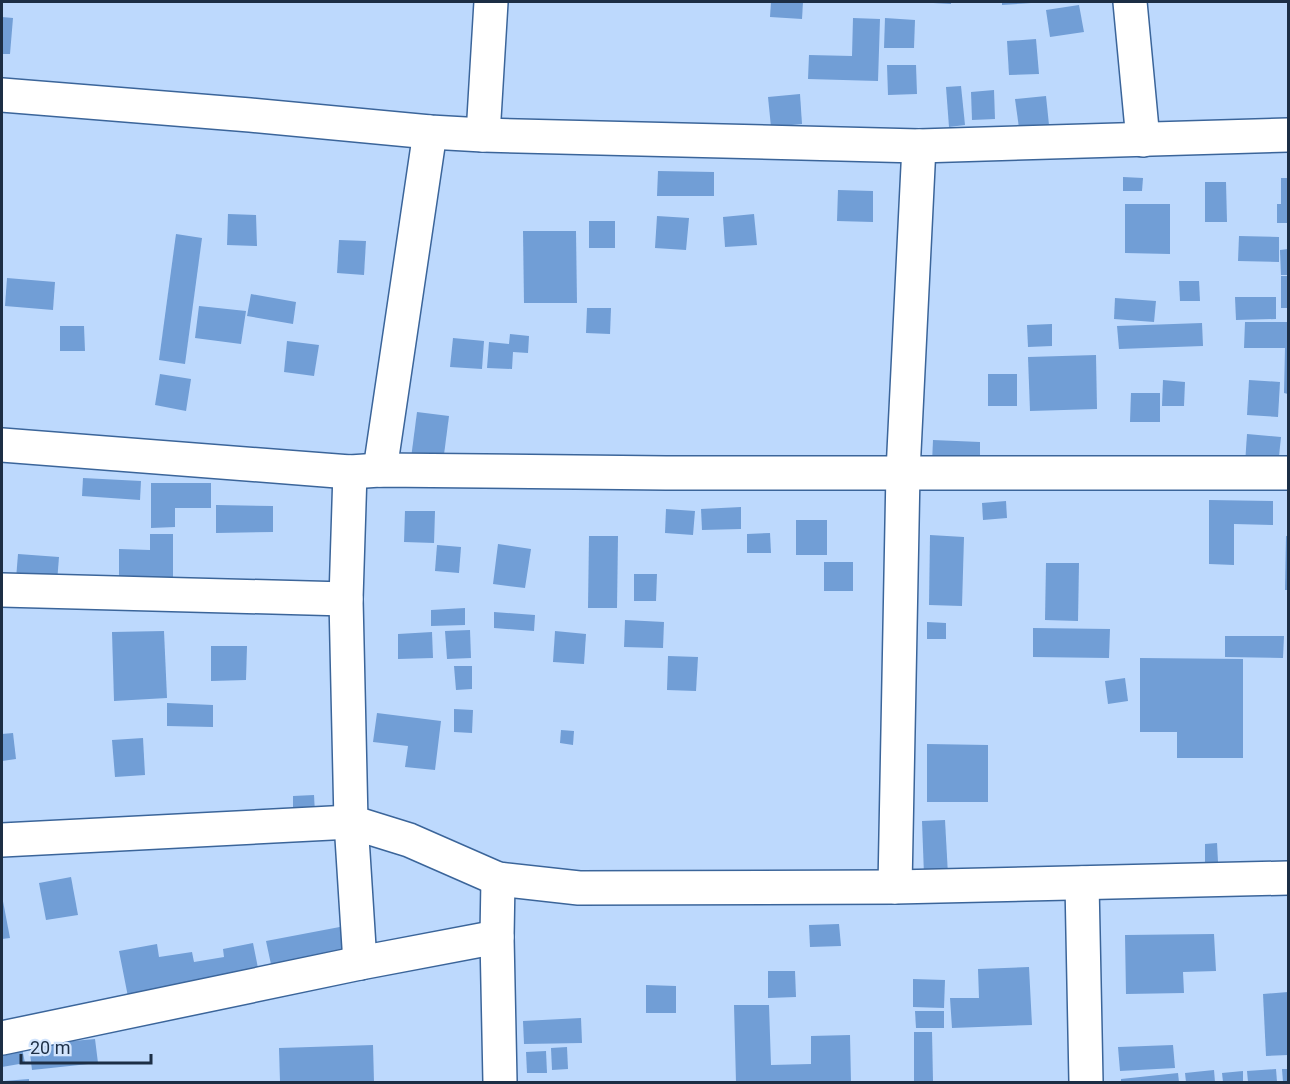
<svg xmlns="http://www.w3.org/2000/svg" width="1290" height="1084" font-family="Roboto,sans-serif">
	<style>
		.building { fill: #719ed6 }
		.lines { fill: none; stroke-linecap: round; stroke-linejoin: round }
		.street-casing { stroke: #3b659a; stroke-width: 36 }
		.street { stroke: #fff; stroke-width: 33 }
	</style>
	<rect width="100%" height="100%" fill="#bdd9fd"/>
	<g class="building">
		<path d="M 771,2 L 803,2 L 802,19 L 770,17 Z"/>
		<path d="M 933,2 L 951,2 L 951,4 L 933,3 Z"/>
		<path d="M 1002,2 L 1030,2 L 1031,3 L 1002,5 Z"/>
		<path d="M 1079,5 L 1084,32 L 1050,37 L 1046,10 Z"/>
		<path d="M 2,17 L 13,18 L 10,54 L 2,54 Z"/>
		<path d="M 853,18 L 880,19 L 878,81 L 808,79 L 809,55 L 852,56 Z"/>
		<path d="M 885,18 L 915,20 L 914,48 L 884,48 Z"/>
		<path d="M 1036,39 L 1039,74 L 1009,75 L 1007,41 Z"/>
		<path d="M 887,65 L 916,65 L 917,94 L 888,95 Z"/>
		<path d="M 961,86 L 965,125 L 949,127 L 946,87 Z"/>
		<path d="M 994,90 L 995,119 L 972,120 L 971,92 Z"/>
		<path d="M 800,94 L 802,124 L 771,127 L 768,97 Z"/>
		<path d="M 1046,96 L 1049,125 L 1019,128 L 1015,99 Z"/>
		<path d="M 658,171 L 714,172 L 714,196 L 657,196 Z"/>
		<path d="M 1123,177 L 1143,178 L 1142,191 L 1123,191 Z"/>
		<path d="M 1281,178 L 1288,178 L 1288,223 L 1277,223 L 1277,204 L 1281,204 Z"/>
		<path d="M 1205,182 L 1226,182 L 1227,222 L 1205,222 Z"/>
		<path d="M 838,190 L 873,191 L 873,222 L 837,221 Z"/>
		<path d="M 1125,204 L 1170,204 L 1170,254 L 1125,253 Z"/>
		<path d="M 228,214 L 256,215 L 257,246 L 227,245 Z"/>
		<path d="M 754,214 L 757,245 L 725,247 L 723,217 Z"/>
		<path d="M 657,216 L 689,218 L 686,250 L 655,248 Z"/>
		<rect x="589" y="221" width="26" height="27"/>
		<path d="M 523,231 L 576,231 L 577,303 L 524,303 Z"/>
		<path d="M 176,234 L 202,238 L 185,364 L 159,360 Z"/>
		<path d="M 1239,236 L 1279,237 L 1279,262 L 1238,261 Z"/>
		<path d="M 339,240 L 366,241 L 364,275 L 337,273 Z"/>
		<path d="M 1288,249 L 1288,275 L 1281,275 L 1280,250 Z"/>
		<rect x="1281" y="276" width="7" height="32"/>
		<path d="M 7,278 L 55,282 L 53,310 L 5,306 Z"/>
		<path d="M 1179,281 L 1199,281 L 1200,301 L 1180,301 Z"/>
		<path d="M 251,294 L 296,302 L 293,324 L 247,316 Z"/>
		<path d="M 1235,297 L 1276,297 L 1276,319 L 1236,320 Z"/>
		<path d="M 1115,298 L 1156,301 L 1154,322 L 1114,319 Z"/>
		<path d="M 199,306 L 246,311 L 241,344 L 195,338 Z"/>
		<path d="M 587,308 L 611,308 L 610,334 L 586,333 Z"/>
		<path d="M 1245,322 L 1288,322 L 1288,394 L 1284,393 L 1285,348 L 1244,348 Z"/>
		<path d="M 1202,323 L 1203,346 L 1119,349 L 1117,326 Z"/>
		<path d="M 1052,324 L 1052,346 L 1028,347 L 1027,325 Z"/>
		<path d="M 60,326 L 84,326 L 85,351 L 60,351 Z"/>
		<path d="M 510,334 L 529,336 L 528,353 L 513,352 L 512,369 L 487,368 L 489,342 L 509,344 Z"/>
		<path d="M 453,338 L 484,341 L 482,369 L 450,367 Z"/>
		<path d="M 287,341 L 319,345 L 314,376 L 284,372 Z"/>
		<path d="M 1096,355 L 1097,409 L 1030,411 L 1028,357 Z"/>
		<path d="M 160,374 L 191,379 L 186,411 L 155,405 Z"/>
		<rect x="988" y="374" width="29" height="32"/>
		<path d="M 1163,380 L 1185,382 L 1184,406 L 1162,406 Z"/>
		<path d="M 1249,380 L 1280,382 L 1278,417 L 1247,415 Z"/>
		<path d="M 1131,393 L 1160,393 L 1160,422 L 1130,422 Z"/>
		<path d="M 417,412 L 449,416 L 442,470 L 410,466 Z"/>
		<path d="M 1247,434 L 1281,437 L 1278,466 L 1245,464 Z"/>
		<path d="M 933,440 L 980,442 L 980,465 L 932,463 Z"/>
		<path d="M 83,478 L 141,481 L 140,500 L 82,496 Z"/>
		<path d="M 151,483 L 211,483 L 211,508 L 175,508 L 175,527 L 151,528 Z"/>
		<path d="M 1209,500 L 1273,501 L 1273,525 L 1234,524 L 1234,565 L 1209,564 Z"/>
		<path d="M 1006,501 L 1007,518 L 983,520 L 982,503 Z"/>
		<path d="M 216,505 L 273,506 L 273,532 L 216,533 Z"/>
		<path d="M 741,507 L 741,529 L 702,530 L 701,509 Z"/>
		<path d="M 666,509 L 695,511 L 693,535 L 665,533 Z"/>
		<path d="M 405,511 L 435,511 L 434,543 L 404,542 Z"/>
		<rect x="796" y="520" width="31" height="35"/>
		<path d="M 770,533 L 771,553 L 747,553 L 747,534 Z"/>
		<path d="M 150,534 L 173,534 L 173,577 L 119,577 L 119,549 L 150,550 Z"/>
		<path d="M 930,535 L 964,537 L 962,606 L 929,605 Z"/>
		<path d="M 589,536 L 618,536 L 617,608 L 588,608 Z"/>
		<path d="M 1286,536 L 1288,536 L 1288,590 L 1285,590 Z"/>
		<path d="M 498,544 L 531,549 L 525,588 L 493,584 Z"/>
		<path d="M 437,545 L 461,547 L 459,573 L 435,571 Z"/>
		<path d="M 18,554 L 59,557 L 57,582 L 16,579 Z"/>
		<rect x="824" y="562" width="29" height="29"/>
		<path d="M 1046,563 L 1079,563 L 1078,621 L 1045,620 Z"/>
		<path d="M 634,574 L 657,574 L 656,601 L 634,601 Z"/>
		<path d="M 465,608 L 465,625 L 431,626 L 431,610 Z"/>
		<path d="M 494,612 L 535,615 L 534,631 L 494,628 Z"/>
		<path d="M 625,620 L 664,622 L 663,648 L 624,647 Z"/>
		<path d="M 927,622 L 946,623 L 946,639 L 927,639 Z"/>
		<path d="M 1033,628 L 1110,629 L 1109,658 L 1033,657 Z"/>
		<path d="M 470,630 L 471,658 L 447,659 L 445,631 Z"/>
		<path d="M 164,631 L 167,698 L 114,701 L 112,632 Z"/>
		<path d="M 555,631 L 586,634 L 584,664 L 553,662 Z"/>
		<path d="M 432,632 L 433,658 L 398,659 L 398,634 Z"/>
		<path d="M 1225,636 L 1284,636 L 1283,658 L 1225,657 Z"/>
		<path d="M 211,646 L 247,646 L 246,680 L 211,681 Z"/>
		<path d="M 668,656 L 698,657 L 696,691 L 667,690 Z"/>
		<path d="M 1140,658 L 1243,659 L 1243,758 L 1177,758 L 1177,732 L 1140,732 Z"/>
		<path d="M 454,666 L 472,666 L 472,689 L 456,690 Z"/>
		<path d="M 1125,678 L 1128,701 L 1108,704 L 1105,681 Z"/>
		<path d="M 167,703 L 213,705 L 213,727 L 167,726 Z"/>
		<path d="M 454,709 L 473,710 L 472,733 L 454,732 Z"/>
		<path d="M 377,713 L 441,721 L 435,770 L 405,767 L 408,746 L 373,742 Z"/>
		<path d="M 561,730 L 574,731 L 573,745 L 560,743 Z"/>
		<path d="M 13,733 L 16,759 L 2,761 L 2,734 Z"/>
		<path d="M 143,738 L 145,775 L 115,777 L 112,740 Z"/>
		<path d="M 927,744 L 988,745 L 988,802 L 927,802 Z"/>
		<path d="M 314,795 L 315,813 L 293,814 L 293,796 Z"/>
		<path d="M 945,820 L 948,875 L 924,875 L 922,821 Z"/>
		<path d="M 1217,843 L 1218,862 L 1205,862 L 1205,844 Z"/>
		<path d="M 71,877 L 78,915 L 46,920 L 39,883 Z"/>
		<path d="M 2,896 L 10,938 L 2,939 Z"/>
		<path d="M 839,924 L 841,946 L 810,947 L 809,925 Z"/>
		<path d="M 345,926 L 351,955 L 272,969 L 266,941 Z"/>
		<path d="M 1214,934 L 1216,971 L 1183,972 L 1184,993 L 1126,994 L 1125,935 Z"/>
		<path d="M 253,943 L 261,983 L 130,1007 L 119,951 L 157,944 L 159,957 L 192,952 L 194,962 L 224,957 L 223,949 Z"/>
		<path d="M 1029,967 L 1032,1025 L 952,1028 L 950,998 L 979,998 L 978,969 Z"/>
		<path d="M 768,971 L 795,971 L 796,997 L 768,998 Z"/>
		<path d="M 913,979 L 945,980 L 944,1008 L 913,1007 Z"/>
		<path d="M 646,985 L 676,986 L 676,1013 L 646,1013 Z"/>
		<path d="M 1288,992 L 1288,1055 L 1266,1056 L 1263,994 Z"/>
		<path d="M 734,1005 L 769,1005 L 771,1065 L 811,1064 L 811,1036 L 850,1035 L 851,1082 L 736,1082 Z"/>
		<path d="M 915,1011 L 944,1011 L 944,1028 L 916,1028 Z"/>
		<path d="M 581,1018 L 582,1043 L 524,1044 L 523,1021 Z"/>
		<path d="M 914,1032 L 932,1032 L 933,1081 L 914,1081 Z"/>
		<path d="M 95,1039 L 98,1063 L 32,1070 L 29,1045 Z"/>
		<path d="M 373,1045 L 374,1082 L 280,1082 L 279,1048 Z"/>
		<path d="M 1173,1045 L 1175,1068 L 1120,1071 L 1118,1047 Z"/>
		<path d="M 567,1047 L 568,1069 L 552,1070 L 551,1048 Z"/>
		<path d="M 22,1048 L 25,1063 L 2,1067 L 2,1052 Z"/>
		<path d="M 546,1051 L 547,1073 L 527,1073 L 526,1052 Z"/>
		<path d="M 1276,1069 L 1277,1082 L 1248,1082 L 1247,1071 Z"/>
		<path d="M 1282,1069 L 1288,1069 L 1288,1082 L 1283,1082 Z"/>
		<path d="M 1214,1070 L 1215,1082 L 1186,1082 L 1185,1073 Z"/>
		<path d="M 1243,1071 L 1243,1082 L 1223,1082 L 1222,1073 Z"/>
		<path d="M 1178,1073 L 1179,1082 L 1121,1082 L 1121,1079 Z"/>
		<path d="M 29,1079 L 29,1082 L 4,1082 L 4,1081 Z"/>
	</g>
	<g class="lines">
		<defs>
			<g id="street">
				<path d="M 1130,2 L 1143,140"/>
				<path d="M 2,95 L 250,115 L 430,132 L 483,135 L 919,146 L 1288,135"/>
				<path d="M 483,135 L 491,2"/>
				<path d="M 2,445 L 350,472 L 380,470 L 666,473 L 1288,473"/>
				<path d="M 380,470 L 430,132"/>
				<path d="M 350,472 L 346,599 L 351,822 L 360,963"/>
				<path d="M 2,590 L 346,599"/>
				<path d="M 2,840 L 351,822 L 409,840 L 498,879 L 579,888 L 895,887 L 1288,878"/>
				<path d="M 498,879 L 497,937 L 500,1082"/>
				<path d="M 1082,883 L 1086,1082"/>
				<path d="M 895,887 L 903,472 L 919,146"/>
				<path d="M 2,1038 L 360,963 L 497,937"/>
			</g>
		</defs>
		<use href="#street" class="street-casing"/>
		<use href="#street" class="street"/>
	</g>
	<rect width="1290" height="1084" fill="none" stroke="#1c2e45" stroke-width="6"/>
	<path d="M21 1054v9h130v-9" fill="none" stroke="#1c2e45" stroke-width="3"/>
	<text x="30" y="1054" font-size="18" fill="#1c2e45" stroke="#d3e5fd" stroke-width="4.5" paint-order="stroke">20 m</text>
</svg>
